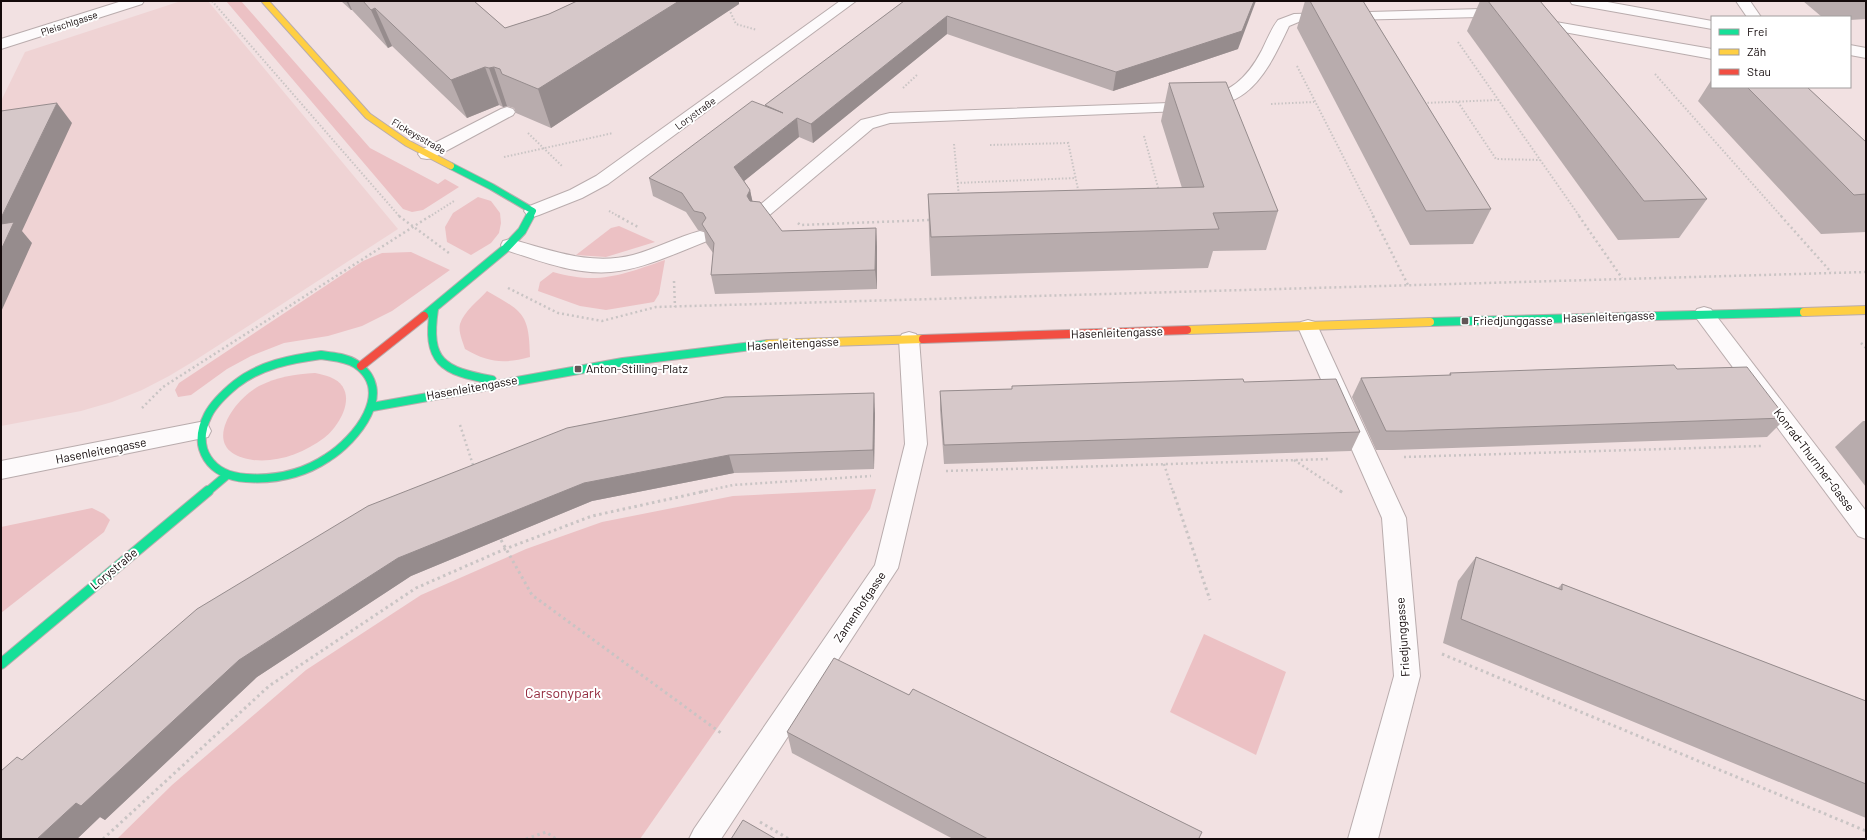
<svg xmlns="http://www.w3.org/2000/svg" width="1867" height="840" font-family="Barlow,sans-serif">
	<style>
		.built { fill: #efd3d4 }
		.green { fill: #ecc1c4 }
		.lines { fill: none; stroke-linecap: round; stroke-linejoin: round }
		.lane-casing { stroke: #b9acad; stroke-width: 2 }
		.street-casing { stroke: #b9acad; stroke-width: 2 }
		.fast-far2-casing { stroke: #b9acad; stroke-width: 8 }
		.fast-far1-casing { stroke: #b9acad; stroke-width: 10 }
		.fast-casing { stroke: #b9acad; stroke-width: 12 }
		.slow-far1-casing { stroke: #b9acad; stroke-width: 8 }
		.slow-casing { stroke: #b9acad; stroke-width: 10 }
		.jam-casing { stroke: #b9acad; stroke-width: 10 }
		.path-far2 { stroke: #c9c4c4; stroke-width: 2; stroke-dasharray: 1.5 2; stroke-linecap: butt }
		.path-far1 { stroke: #c9c4c4; stroke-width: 2.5; stroke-dasharray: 2 3; stroke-linecap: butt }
		.path { stroke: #c9c4c4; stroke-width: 3; stroke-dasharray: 2.5 3.5; stroke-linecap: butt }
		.lane { fill: #fdfafb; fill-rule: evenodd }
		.street { fill: #fdfafb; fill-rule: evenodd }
		.fast-far2 { stroke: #16e098; stroke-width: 6 }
		.fast-far1 { stroke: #16e098; stroke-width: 8 }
		.fast { stroke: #16e098; stroke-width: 10 }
		.slow-far1 { stroke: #ffcf43; stroke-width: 6 }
		.slow { stroke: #ffcf43; stroke-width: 8 }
		.jam { stroke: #f24e42; stroke-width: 8 }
		.wall { fill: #b8acad }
		.shaded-wall { fill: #968c8d }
		.building { fill: #d6c8c9; stroke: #968c8d }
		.poi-dot { fill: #625556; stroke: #fff; stroke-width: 1.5 }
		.labels { text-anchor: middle; stroke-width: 4; stroke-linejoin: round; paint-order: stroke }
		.far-street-label { font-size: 10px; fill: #140a0b; stroke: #fff }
		.street-label { font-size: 12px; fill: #140a0b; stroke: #fff }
		.poi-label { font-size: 12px; fill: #140a0b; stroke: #fff; text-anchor: start }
		.near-park-label { font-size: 14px; fill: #932a3d; stroke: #fff }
	</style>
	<rect width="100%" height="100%" fill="#f2e1e2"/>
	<path class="built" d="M 181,1 L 208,1 L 398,229 L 194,361 L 169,376 L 142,390 L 112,402 L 81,411 L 1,426 L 1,101 L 25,52 Z"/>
	<g class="green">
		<path d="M 226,1 L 241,1 L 370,148 L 438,184 L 445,179 L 459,187 L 423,210 L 412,212 L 403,209 Z"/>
		<path d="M 478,197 L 491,201 L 500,213 L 501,223 L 499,233 L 491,243 L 471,255 L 447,242 L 445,227 L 453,213 Z"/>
		<path d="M 619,226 L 655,242 L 606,257 L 576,255 L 611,228 Z"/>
		<path d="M 411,252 L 450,270 L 392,311 L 362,326 L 328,336 L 284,343 L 251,356 L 227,369 L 191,395 L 178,397 L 175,390 L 179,383 L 363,261 L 382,253 Z"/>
		<path d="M 665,260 L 659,294 L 654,302 L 606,310 L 580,306 L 538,291 L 540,282 L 553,272 C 599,285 621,275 665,260 Z"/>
		<path d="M 487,291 C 524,312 529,314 530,357 C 504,364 489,363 465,349 C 463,342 458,332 460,324 C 464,311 479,300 487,291 Z"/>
		<path d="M 315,373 C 320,374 325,375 330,377 C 360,389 342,424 324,438 C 304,453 277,463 253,460 C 199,453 229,403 259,386 C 277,377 295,374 315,373 Z"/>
		<path d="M 876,489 L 870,509 L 640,839 L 117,839 L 172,785 L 306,670 L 421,595 L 526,549 L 602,522 L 733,496 Z"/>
		<path d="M 92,508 L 104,514 L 110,520 L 104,532 L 1,613 L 1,527 Z"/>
		<path d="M 1204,634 L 1286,672 L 1256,755 L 1170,712 Z"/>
	</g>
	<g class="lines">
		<defs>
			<g id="lane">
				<path d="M 1570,1 L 1602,1 L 1712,21 L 1712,29 L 1577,5 L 1572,4 Z"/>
				<path d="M 1736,1 L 1750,1 L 1761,17 L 1747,17 Z"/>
				<path d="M 1481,9 L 1712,49 L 1712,59 L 1481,17 L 1301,21 L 1289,26 C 1278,49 1266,77 1245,93 C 1233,102 1218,106 1205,110 L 890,123 L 873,128 L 766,218 L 760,220 L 754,218 L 751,214 L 754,210 L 861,120 L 890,113 L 1197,102 C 1231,90 1245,82 1262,50 C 1267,40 1271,29 1278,20 L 1294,14 Z"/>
				<path d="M 1850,45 L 1866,48 L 1866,58 L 1850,55 Z"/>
				<path d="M 507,107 L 513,109 L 515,112 L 513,115 L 433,158 L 427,159 L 421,158 L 418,154 L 421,150 L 501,109 Z"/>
				<path d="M 700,231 L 707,233 L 709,237 L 707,241 C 676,253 644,269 611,272 C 574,275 537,260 503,249 L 501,245 L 503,241 L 510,239 C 551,250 590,266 633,255 C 656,249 677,237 700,231 Z"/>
			</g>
			<g id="street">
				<path d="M 122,1 L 144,1 L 142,4 L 1,49 L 1,39 Z"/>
				<path d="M 840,1 L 856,1 L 608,184 L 582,198 L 539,215 L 533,217 L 527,215 L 524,211 L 527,207 L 570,190 L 596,176 Z"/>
				<path d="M 1704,307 L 1711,309 L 1866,511 L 1866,539 L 1858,536 L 1697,319 L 1694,314 L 1697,309 Z"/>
				<path d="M 1308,320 L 1315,322 L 1318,327 L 1406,518 L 1420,676 L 1378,839 L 1348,839 L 1394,676 L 1382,518 L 1298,327 L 1301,322 Z"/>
				<path d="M 909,332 L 916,334 L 919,339 L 927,444 L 898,568 L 721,839 L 689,839 L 694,829 L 875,565 L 905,444 L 899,339 L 902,334 Z"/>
				<path d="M 200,422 L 208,425 L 211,431 L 208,437 L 1,479 L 1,461 Z"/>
			</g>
			<path id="fast-far2" d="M 451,166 L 492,187 L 533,211 L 530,217"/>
			<g id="fast-far1">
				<path d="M 434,309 C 426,362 442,371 492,380"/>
				<path d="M 424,316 L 506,248 L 522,231 L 530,216"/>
				<path d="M 1430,322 L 1804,312"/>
				<path d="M 321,355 C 332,357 346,357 356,364 C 396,391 356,440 327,458 C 303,474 275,480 246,478 C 211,476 191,449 208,415 C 214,403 225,393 236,384 C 260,365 291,359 321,355 Z"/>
				<path d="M 372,407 L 623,362 L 768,344"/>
				<path d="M 207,492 L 227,475"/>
			</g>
			<path id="fast" d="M 1,664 L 208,491"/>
			<path id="slow-far1" d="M 265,1 L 368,116 L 407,143 L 451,166"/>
			<g id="slow">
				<path d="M 1804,312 L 1866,310"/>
				<path d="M 1187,330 L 1430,322"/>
				<path d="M 768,344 L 923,339"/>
			</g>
			<g id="jam">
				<path d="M 923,339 L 1187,330"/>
				<path d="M 361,366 L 424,316"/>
			</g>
		</defs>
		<use href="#lane" class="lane-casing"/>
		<use href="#street" class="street-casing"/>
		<use href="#fast-far2" class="fast-far2-casing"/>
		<use href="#fast-far1" class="fast-far1-casing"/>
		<use href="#fast" class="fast-casing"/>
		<use href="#slow-far1" class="slow-far1-casing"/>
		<use href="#slow" class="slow-casing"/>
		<use href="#jam" class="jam-casing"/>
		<g class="path-far2">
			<path d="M 212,1 L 400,217"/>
			<path d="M 729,9 L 736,24 L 757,30"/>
			<path d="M 1458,42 L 1580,217"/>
			<path d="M 1297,66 L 1374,217"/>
			<path d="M 1655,74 L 1782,217"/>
			<path d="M 903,88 L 917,75"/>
			<path d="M 1458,102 L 1496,159 L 1540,160"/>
			<path d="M 1424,103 L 1498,100"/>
			<path d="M 1271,104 L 1314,102"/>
			<path d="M 528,133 L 563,167"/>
			<path d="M 1144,136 L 1159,191"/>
			<path d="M 1068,142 L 1079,194"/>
			<path d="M 954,144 L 959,197"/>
			<path d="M 990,145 L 1068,143"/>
			<path d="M 504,157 L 613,133"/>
			<path d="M 957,183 L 1076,178"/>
			<path d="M 609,211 L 620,217"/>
			<path d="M 429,217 L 454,201"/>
		</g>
		<g class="path-far1">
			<path d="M 399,216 L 449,253"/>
			<path d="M 618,216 L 638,227"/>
			<path d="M 1373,216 L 1408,285"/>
			<path d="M 1579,216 L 1622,278"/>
			<path d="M 1781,216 L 1831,272"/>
			<path d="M 798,223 L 800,225 L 930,220"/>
			<path d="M 674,281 L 675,307"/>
			<path d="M 508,288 L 558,313 L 602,321 L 656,307 L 1866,272"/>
			<path d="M 1861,343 L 1866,348"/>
			<path d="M 142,408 L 163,387 L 430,216"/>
			<path d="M 460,425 L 474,468"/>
			<path d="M 1404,457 L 1761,446"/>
			<path d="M 1294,460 L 1342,492"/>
			<path d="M 1164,464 L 1173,492"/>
			<path d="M 946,471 L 1329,459"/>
			<path d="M 701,492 L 733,485 L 871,476"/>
		</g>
		<g class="path">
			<path d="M 1173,491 L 1210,600"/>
			<path d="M 1340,491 L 1345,494"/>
			<path d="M 501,540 L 532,595 L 721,733"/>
			<path d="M 1442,654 L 1866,831"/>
			<path d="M 760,822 L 789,839"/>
			<path d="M 103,839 L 269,686 L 416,588 L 505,549 L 592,516 L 706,491"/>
			<path d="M 526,839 L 546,832 L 556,839"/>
		</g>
		<use href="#lane" class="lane"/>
		<use href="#street" class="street"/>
		<use href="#fast-far2" class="fast-far2"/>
		<use href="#fast-far1" class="fast-far1"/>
		<use href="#fast" class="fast"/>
		<use href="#slow-far1" class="slow-far1"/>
		<use href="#slow" class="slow"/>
		<use href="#jam" class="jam"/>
	</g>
	<g class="wall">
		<path d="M 341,1 L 474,1 L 505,28 L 549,14 L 577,1 L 739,1 L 739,4 L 551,128 L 516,113 L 514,108 L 507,106 L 503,107 L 499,105 L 467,118 L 392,46 L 388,48 L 352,10 L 351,10 Z"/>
		<path d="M 904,1 L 1238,49 L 1113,91 L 947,34 L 813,143 L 799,137 L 744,181 L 750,190 L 752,201 L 782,231 L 876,228 L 877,247 L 877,289 L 715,294 L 711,275 L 713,253 L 706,243 L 704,231 L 698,230 L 686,212 L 653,196 L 649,178 L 765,106 Z"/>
		<path d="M 1305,1 L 1363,1 L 1491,209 L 1473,244 L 1410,245 L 1297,28 Z"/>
		<path d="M 1480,1 L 1540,1 L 1707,199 L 1679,238 L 1618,240 L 1467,31 Z"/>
		<path d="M 1803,1 L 1866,1 L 1866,19 L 1850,20 L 1850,17 L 1822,17 Z"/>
		<path d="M 1712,79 L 1712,87 L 1807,87 L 1866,142 L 1866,232 L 1821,234 L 1698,101 Z"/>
		<path d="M 1169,83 L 1278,211 L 1266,250 L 1213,251 L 1208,268 L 931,276 L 929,233 L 928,194 L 1182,188 L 1161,121 Z"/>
		<path d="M 1677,369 L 1786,418 L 1767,437 L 1393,450 L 1376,450 L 1352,397 L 1361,378 L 1449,375 L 1450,373 Z"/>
		<path d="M 1244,382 L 1360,432 L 1351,451 L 944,464 L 940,410 L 940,391 L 1012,389 L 1012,386 Z"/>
		<path d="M 875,413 L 874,469 L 734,473 L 592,501 L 411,576 L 257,677 L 105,820 L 100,817 L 77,839 L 1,839 L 22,760 L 368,506 Z"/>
		<path d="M 1863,421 L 1866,421 L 1866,487 L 1835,447 Z"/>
		<path d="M 1476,557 L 1558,588 L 1562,584 L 1866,701 L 1866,818 L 1443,643 L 1458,581 Z"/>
		<path d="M 787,732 L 1199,838 L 1202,839 L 953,839 L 792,753 Z"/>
	</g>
	<g class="shaded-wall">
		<path d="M 346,1 L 348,1 L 352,10 L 351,10 Z"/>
		<path d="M 679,1 L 739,1 L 739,4 L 551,128 L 538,89 Z"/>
		<path d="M 1254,1 L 1256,1 L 1238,49 L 1113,91 L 1116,72 Z"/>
		<path d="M 375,8 L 392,46 L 388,48 L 371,10 Z"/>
		<path d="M 947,16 L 947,34 L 813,143 L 811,124 Z"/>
		<path d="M 485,67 L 499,105 L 467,118 L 451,80 Z"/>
		<path d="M 494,67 L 507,106 L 503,107 L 489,68 Z"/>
		<path d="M 57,103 L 72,123 L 22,231 L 32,243 L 1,312 L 1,218 Z"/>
		<path d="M 797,118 L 799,137 L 738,186 L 734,167 Z"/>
		<path d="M 750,190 L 754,208 L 747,196 Z"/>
		<path d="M 876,228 L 877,247 L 877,289 L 875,270 Z"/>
		<path d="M 874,393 L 875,413 L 874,469 L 873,450 Z"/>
		<path d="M 729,455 L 734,473 L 592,501 L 411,576 L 257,677 L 105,820 L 100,817 L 77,839 L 37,839 L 76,803 L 239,660 L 398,558 L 584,483 Z"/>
	</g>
	<g class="building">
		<path d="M 363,1 L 474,1 L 505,28 L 549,14 L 577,1 L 679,1 L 538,89 L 502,74 L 500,69 L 494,67 L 489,68 L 485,67 L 451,80 L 375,8 L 371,10 Z"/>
		<path d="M 904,1 L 1254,1 L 1242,31 L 1116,72 L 947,16 L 811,124 L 797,118 L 734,167 L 750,190 L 747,196 L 750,201 L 760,202 L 782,231 L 876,228 L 875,270 L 711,275 L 714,243 L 702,224 L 706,218 L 703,213 L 694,211 L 682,193 L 649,178 L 752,101 L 783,113 L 765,105 Z"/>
		<path d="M 1310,1 L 1363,1 L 1491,209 L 1426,211 Z"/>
		<path d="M 1488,1 L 1540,1 L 1707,199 L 1644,201 Z"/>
		<path d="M 1226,82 L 1278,211 L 1213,213 L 1219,229 L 931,237 L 928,194 L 1204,187 L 1169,83 Z"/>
		<path d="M 1747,87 L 1807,87 L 1866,142 L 1866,194 L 1854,195 Z"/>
		<path d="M 57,103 L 1,218 L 1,111 Z"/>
		<path d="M 14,222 L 1,250 L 1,224 Z"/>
		<path d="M 1674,365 L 1677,369 L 1747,367 L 1786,418 L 1404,431 L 1386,431 L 1361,378 L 1451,375 L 1450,373 Z"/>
		<path d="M 1243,379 L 1244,382 L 1336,379 L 1360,432 L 944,445 L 940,391 L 1012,389 L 1012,386 Z"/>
		<path d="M 874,393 L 873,450 L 729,455 L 584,483 L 398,558 L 239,660 L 81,806 L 76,803 L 37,839 L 1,839 L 1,771 L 17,757 L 22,760 L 197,609 L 368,506 L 567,428 L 725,397 Z"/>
		<path d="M 1476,557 L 1562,590 L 1562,584 L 1866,701 L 1866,784 L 1461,619 Z"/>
		<path d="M 834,658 L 909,695 L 913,689 L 1202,832 L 1199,838 L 1202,839 L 988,839 L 787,732 Z"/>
		<path d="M 743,820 L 776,839 L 731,839 Z"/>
	</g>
	<g class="poi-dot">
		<rect x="1461" y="317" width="8" height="8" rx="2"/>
		<rect x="574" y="365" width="8" height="8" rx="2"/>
	</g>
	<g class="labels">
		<g class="far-street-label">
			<text transform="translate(69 23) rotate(-18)" y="4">Pleischlgasse</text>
			<text transform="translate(695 113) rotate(-36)" y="4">Lorystraße</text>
			<text transform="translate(419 136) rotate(30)" y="4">Fickeysstraße</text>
		</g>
		<g class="street-label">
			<text transform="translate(1609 317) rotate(-2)" y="4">Hasenleitengasse</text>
			<text transform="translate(1117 333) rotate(-2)" y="4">Hasenleitengasse</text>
			<text transform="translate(793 344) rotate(-3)" y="4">Hasenleitengasse</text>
			<text transform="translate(472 388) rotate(-10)" y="4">Hasenleitengasse</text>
			<text transform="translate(101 451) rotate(-11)" y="4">Hasenleitengasse</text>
			<text transform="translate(1814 460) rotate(53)" y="4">Konrad-Thurnher-Gasse</text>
			<text transform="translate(114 569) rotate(-40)" y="4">Lorystraße</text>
			<text transform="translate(860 607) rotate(-56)" y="4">Zamenhofgasse</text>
			<text transform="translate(1403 637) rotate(-94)" y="4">Friedjunggasse</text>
		</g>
		<g class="poi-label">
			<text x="1473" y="325">Friedjunggasse</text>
			<text x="586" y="373">Anton-Stilling-Platz</text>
		</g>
		<g class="near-park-label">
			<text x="563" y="698">Carsonypark</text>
		</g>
	</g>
	<rect width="1867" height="840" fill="none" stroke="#140a0b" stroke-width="4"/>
	<rect x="1711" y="16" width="140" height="72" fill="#ffffff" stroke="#a19d9d"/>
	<rect x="1719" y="29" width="20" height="6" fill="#16e098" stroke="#a19d9d"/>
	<text x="1747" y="36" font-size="12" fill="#140a0b">Frei</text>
	<rect x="1719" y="49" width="20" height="6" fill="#ffcf43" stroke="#a19d9d"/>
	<text x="1747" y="56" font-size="12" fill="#140a0b">Zäh</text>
	<rect x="1719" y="69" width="20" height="6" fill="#f24e42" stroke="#a19d9d"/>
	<text x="1747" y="76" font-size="12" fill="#140a0b">Stau</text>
</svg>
